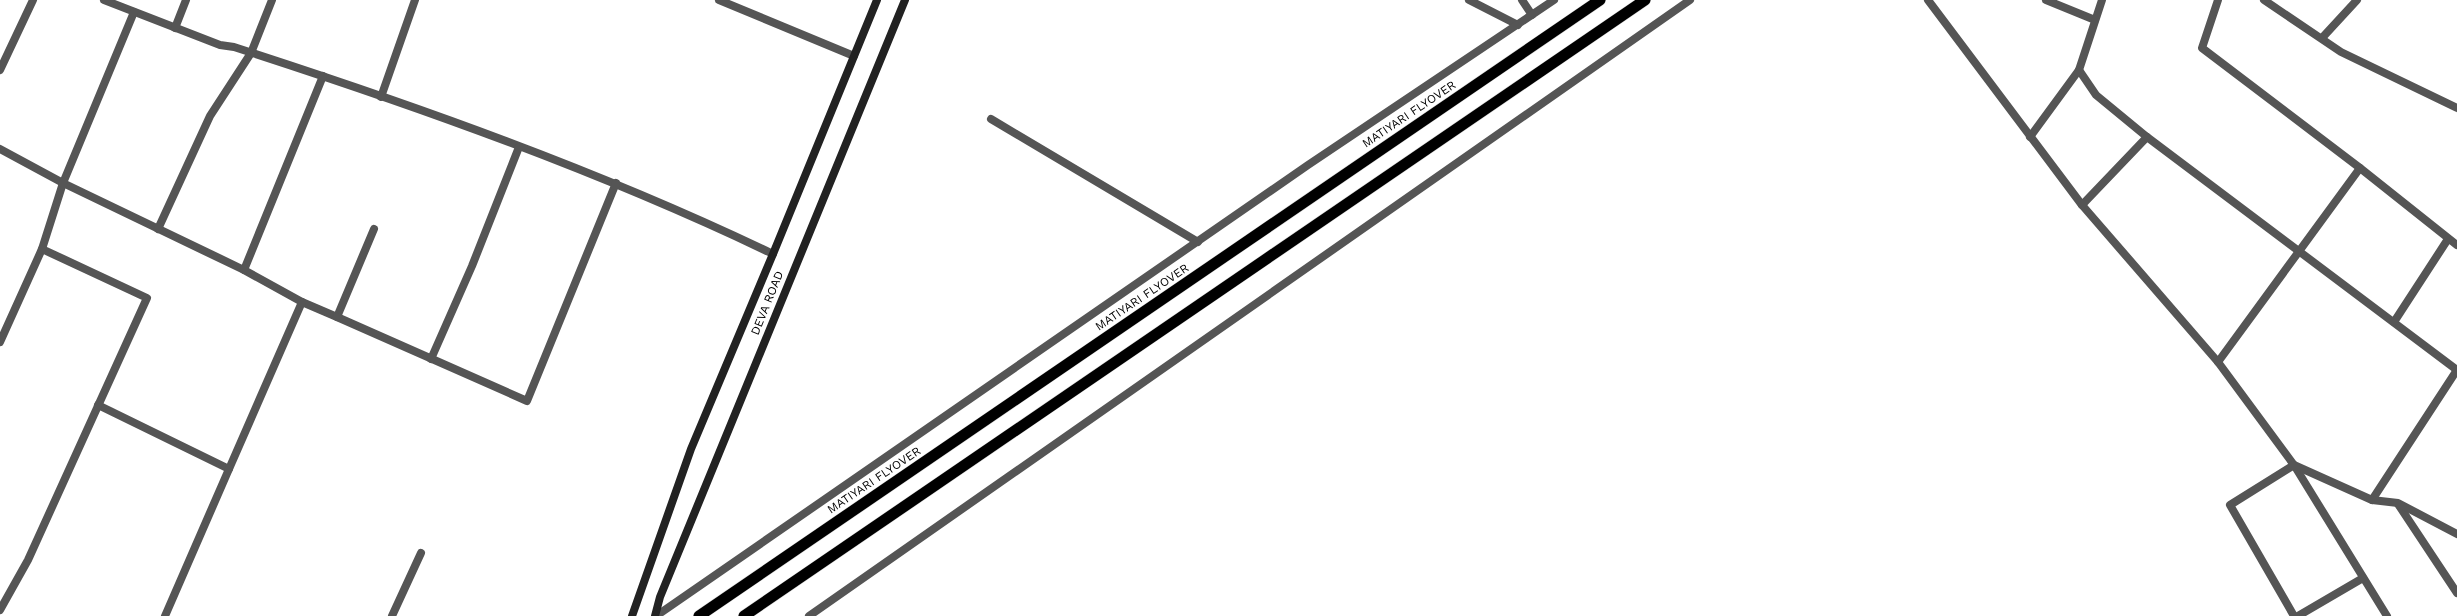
<svg xmlns="http://www.w3.org/2000/svg" width="2457" height="616" font-family="'Work Sans',sans-serif">
	<style>
		.lines { fill: none; stroke-linecap: round; stroke-linejoin: round }
		.trunk-casing { stroke: #dbdbdb; stroke-width: 12 }
		.service { stroke: #555; stroke-width: 8 }
		.minor { stroke: #555; stroke-width: 8 }
		.tertiary { stroke: #555; stroke-width: 8 }
		.secondary { stroke: #222; stroke-width: 8 }
		.trunk { stroke: #000; stroke-width: 11 }
		.labels { text-anchor: middle; stroke-width: 3.5; stroke-linejoin: round; paint-order: stroke }
		.street-label { font-size: 12px; fill: #000; stroke: #fff }
	</style>
	<rect width="100%" height="100%" fill="#fff"/>
	<g class="lines">
		<defs>
			<g id="trunk">
				<path d="M 699,616 L 1600,0"/>
				<path d="M 744,616 L 1645,0"/>
			</g>
		</defs>
		<use href="#trunk" class="trunk-casing"/>
		<g class="service">
			<path d="M 1469,0 L 1518,25"/>
			<path d="M 392,616 L 421,553"/>
		</g>
		<g class="minor">
			<path d="M 104,0 L 220,45 L 234,47 C 417,106 600,171 773,254"/>
			<path d="M 719,0 L 854,56"/>
			<path d="M 1522,0 L 1532,15"/>
			<path d="M 1928,0 L 2082,205 L 2218,362 L 2294,465 L 2387,616"/>
			<path d="M 2046,0 L 2095,20"/>
			<path d="M 2218,0 L 2202,48 L 2360,168 L 2457,245"/>
			<path d="M 2264,0 L 2341,52 L 2457,108"/>
			<path d="M 175,28 L 186,0"/>
			<path d="M 2322,38 L 2357,0"/>
			<path d="M 0,70 L 33,0"/>
			<path d="M 2079,70 L 2096,95 L 2147,137 L 2457,370"/>
			<path d="M 381,97 L 415,0"/>
			<path d="M 991,119 L 1198,242"/>
			<path d="M 2030,137 L 2079,70 L 2102,0"/>
			<path d="M 0,149 L 63,183 L 244,270 L 302,302 L 337,317 L 374,229"/>
			<path d="M 2082,205 L 2147,137"/>
			<path d="M 158,229 L 210,116 L 251,53 L 272,0"/>
			<path d="M 244,270 L 323,76"/>
			<path d="M 337,317 L 527,401 L 616,183"/>
			<path d="M 2394,322 L 2448,239"/>
			<path d="M 0,342 L 42,249 L 63,183 L 134,12"/>
			<path d="M 431,359 L 472,266 L 519,147"/>
			<path d="M 2218,362 L 2360,168"/>
			<path d="M 98,405 L 229,469 L 302,302"/>
			<path d="M 2372,500 L 2457,370"/>
			<path d="M 2398,504 L 2457,593"/>
			<path d="M 0,610 L 28,560 L 147,298 L 42,249"/>
			<path d="M 165,616 L 229,469"/>
			<path d="M 2294,616 L 2230,505 L 2294,465 L 2372,500 L 2398,503 L 2457,534"/>
			<path d="M 2298,616 L 2363,578"/>
		</g>
		<g class="tertiary">
			<path d="M 656,616 L 1308,165 L 1554,0"/>
			<path d="M 809,616 L 1690,0"/>
		</g>
		<g class="secondary">
			<path d="M 632,616 L 691,449 L 773,254 L 877,0"/>
			<path d="M 655,616 L 660,597 L 905,0"/>
		</g>
		<use href="#trunk" class="trunk"/>
	</g>
	<g class="labels">
		<g class="street-label">
			<text transform="translate(1409 114) rotate(-34)" y="4">MATIYARI FLYOVER</text>
			<text transform="translate(1142 297) rotate(-34)" y="4">MATIYARI FLYOVER</text>
			<text transform="translate(767 303) rotate(-68)" y="4">DEVA ROAD</text>
			<text transform="translate(874 480) rotate(-34)" y="4">MATIYARI FLYOVER</text>
		</g>
	</g>
</svg>
